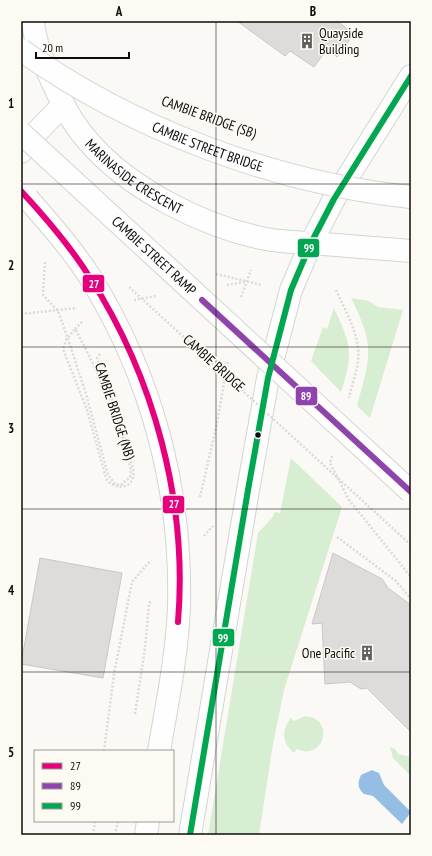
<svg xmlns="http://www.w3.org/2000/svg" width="432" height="856" font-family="'PT Sans Narrow',sans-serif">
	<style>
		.green { fill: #d8eed2 }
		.water { fill: #96bde3 }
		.building { fill: #dddcda; stroke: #c9c8c5 }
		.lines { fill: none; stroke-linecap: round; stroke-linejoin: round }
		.minor-casing { stroke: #d4d4d1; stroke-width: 24 }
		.tertiary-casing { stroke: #d4d4d1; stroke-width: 24 }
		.secondary-casing { stroke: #d4d4d1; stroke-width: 24 }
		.path { stroke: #dadad8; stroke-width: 2.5; stroke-dasharray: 2 2; stroke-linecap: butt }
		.minor { stroke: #fefefe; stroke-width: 22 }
		.tertiary { stroke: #fefefe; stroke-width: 22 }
		.secondary { stroke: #fefefe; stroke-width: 22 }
		.secondary-bridge-casing { stroke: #d4d4d1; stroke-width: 24; stroke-linecap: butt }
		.path-bridge { stroke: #dadad8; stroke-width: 2.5; stroke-dasharray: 2 2; stroke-linecap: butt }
		.secondary-bridge { stroke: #fefefe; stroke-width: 22 }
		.bus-1-casing { stroke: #fcfaf3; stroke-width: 9 }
		.bus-2-casing { stroke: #fcfaf3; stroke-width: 9 }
		.bus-3-casing { stroke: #fcfaf3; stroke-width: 9 }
		.bus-1 { stroke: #e5007d; stroke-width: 6 }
		.bus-2 { stroke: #8e44ad; stroke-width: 6 }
		.bus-3 { stroke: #00a651; stroke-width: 6 }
		.grid { fill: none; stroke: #0d0c0a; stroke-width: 1; stroke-opacity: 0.55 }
		.bus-dot { fill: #0d0c0a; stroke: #fcfaf3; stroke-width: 1.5 }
		.labels { text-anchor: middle; stroke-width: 3; stroke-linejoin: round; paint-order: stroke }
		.poi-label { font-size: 14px; fill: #0d0c0a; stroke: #fcfaf3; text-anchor: start }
		.street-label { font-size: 14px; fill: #0d0c0a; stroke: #fcfaf3 }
		.line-badge { stroke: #fcfaf3; stroke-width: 1.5 }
		.badge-label { font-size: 11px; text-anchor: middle; font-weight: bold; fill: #fff }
		.neatline { fill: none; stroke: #0d0c0a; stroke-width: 1.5 }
		.grid-label { font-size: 13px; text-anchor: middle; font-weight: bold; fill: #0d0c0a }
	</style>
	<rect width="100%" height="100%" fill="#faf9f5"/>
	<g class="green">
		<path d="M 351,298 L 369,301 L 378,307 L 403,310 L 370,418 L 357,406 C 371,355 375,346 351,298 Z"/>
		<path d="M 334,308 C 351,345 354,352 341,392 L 311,361 L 323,327 L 327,329 Z"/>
		<path d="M 291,458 L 342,507 L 284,690 L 273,744 L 259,835 L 208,835 L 258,533 L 272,518 L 275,512 L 280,513 Z"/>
		<path d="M 305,716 C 336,718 324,762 297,749 L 294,753 C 282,743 281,730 291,718 L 294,721 Z"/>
		<path d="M 390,747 L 395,749 L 398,754 L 411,757 L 411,776 L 393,758 Z"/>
	</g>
	<path class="water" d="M 372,770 L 379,773 L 384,785 L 411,812 L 402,824 L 373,796 L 364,794 C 358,789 357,783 361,775 Z"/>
	<g class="building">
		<path d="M 237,21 L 337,21 L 354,34 L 337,57 L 327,49 L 314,67 L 290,51 L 285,56 Z"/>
		<path d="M 333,553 L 382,579 L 388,588 L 411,605 L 411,732 L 367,688 L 361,689 L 350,682 L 325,684 L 322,623 L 312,624 Z"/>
		<path d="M 40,558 L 122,573 L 103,678 L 21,664 Z"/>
	</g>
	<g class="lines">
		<defs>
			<g id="minor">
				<path id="s1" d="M 33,21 C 35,43 43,62 52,81 C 62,103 72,123 88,141 C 129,189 204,227 266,239 C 280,242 296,242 311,243"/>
				<path d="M 21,152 L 32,137 L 63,105"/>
			</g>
			<path id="tertiary" d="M 311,243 L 411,251"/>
			<g id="secondary">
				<path d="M 146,835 L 148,821"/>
				<path d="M 190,835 L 248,490 L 268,378 L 291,290 L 311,243 L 334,199 L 411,76"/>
			</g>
		</defs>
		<use href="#minor" class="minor-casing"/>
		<use href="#tertiary" class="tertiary-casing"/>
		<use href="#secondary" class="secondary-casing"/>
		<g class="path">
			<path d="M 45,262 L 43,295 L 58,311 L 66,333 L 86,394 L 108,475 L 115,484 L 121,485 L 130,477 L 131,470 C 119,420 100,374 75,329 L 66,340 L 63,349 L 87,410 L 106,478 C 111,488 128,491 133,478 C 135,471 131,462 129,456"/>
			<path d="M 216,274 L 262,285"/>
			<path d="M 227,285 L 245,282"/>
			<path d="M 336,290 C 347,315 363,339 357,367 C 355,377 351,388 349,398"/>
			<path d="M 241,297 L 251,270"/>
			<path d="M 134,300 L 156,296"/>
			<path d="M 21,314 L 77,308"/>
			<path d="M 332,456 L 330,463 L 349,500 L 411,577"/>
			<path d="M 200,497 L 216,428 L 228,361"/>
			<path d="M 204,536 L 213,526"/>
			<path d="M 337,537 L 396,581 L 411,599"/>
			<path d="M 135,714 L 145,648 L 149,604 L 151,601"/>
			<path d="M 104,751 L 114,674 L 132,582 L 151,560"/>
			<path d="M 93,835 L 95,821"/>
			<path d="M 115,835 L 118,821"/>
		</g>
		<use href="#minor" class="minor"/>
		<use href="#tertiary" class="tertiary"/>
		<use href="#secondary" class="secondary"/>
		<defs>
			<g id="secondary-bridge">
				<path id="s2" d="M 21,50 C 132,129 275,183 411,197"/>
				<path id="s3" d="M 21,133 L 411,492"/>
				<path d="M 28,199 C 50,224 72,249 90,277 C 152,377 182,490 179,607 C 177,656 167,704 159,751"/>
			</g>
		</defs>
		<use href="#secondary-bridge" class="secondary-bridge-casing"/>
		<g class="path-bridge">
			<path d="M 129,287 L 411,545"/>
			<path d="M 75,329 L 83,321"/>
			<path d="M 100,354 L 97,358 L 116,411 L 129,456"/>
		</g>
		<use href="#secondary-bridge" class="secondary-bridge"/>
		<defs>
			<path id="bus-1" d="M 21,191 C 46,218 70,246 89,276 C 154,377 188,502 178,622"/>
			<path id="bus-2" d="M 202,300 L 411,492"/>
			<path id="bus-3" d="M 190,835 L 248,490 L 268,378 L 291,290 L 311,243 L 334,199 L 411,76"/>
		</defs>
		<use href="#bus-1" class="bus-1-casing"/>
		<use href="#bus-2" class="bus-2-casing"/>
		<use href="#bus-3" class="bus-3-casing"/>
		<use href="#bus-1" class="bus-1"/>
		<use href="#bus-2" class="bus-2"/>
		<use href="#bus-3" class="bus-3"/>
	</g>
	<path class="grid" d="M 216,21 L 216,835M 21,184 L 411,184M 21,347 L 411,347M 21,509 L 411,509M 21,672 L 411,672"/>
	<defs>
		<symbol id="building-bare" viewBox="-9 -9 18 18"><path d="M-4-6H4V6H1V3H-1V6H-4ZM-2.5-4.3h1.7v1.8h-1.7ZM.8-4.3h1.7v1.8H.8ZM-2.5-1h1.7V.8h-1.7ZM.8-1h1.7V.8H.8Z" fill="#605f5c" stroke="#fcfaf3" stroke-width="2.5" paint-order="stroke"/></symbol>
	</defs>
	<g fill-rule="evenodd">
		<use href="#building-bare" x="296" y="30" width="22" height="22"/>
		<use href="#building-bare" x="356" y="642" width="22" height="22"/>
	</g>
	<circle class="bus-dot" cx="258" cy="435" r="3.5"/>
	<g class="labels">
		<g class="poi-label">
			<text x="319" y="38">Quayside<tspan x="319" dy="16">Building</tspan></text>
			<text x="355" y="658" text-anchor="end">One Pacific</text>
		</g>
		<g class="street-label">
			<text transform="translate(209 117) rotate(20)" y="5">CAMBIE BRIDGE (SB)</text>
			<text dy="5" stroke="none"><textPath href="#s2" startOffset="211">CAMBIE STREET BRIDGE</textPath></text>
			<text dy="5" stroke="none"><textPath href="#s1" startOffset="192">MARINASIDE CRESCENT</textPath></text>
			<text dy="5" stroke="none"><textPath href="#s3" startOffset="181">CAMBIE STREET RAMP</textPath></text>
			<text transform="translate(214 363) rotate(42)" y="5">CAMBIE BRIDGE</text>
			<text transform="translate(115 411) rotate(72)" y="5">CAMBIE BRIDGE (NB)</text>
		</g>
	</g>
	<g class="line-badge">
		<rect x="297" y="238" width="23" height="20" rx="4" fill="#00a651"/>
		<rect x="82" y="274" width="23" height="19" rx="4" fill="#e5007d"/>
		<rect x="295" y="386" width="23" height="20" rx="4" fill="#8e44ad"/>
		<rect x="162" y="495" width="23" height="19" rx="4" fill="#e5007d"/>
		<rect x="212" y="628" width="23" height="19" rx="4" fill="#00a651"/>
	</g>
	<g class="badge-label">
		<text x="309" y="252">99</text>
		<text x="94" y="288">27</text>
		<text x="306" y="400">89</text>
		<text x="174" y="508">27</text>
		<text x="223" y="642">99</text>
	</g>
	<rect width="432" height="856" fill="none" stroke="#fcfaf3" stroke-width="44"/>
	<rect x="34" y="750" width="140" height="72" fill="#fcfaf3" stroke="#9c9b96"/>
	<rect x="42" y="763" width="20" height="6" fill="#e5007d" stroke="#9c9b96"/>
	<text x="70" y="770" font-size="12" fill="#0d0c0a">27</text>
	<rect x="42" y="783" width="20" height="6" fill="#8e44ad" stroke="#9c9b96"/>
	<text x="70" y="790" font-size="12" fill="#0d0c0a">89</text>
	<rect x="42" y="803" width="20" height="6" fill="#00a651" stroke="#9c9b96"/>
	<text x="70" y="810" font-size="12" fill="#0d0c0a">99</text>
	<path d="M36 52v6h93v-6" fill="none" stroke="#0d0c0a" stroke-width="2"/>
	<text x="42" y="52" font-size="12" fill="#0d0c0a" stroke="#fcfaf3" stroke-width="3" paint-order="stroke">20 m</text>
	<rect x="22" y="22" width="388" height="812" class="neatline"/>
	<g class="grid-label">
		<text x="119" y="16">A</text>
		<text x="313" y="16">B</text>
		<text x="11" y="108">1</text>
		<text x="11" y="270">2</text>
		<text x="11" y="433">3</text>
		<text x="11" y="595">4</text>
		<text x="11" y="757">5</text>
	</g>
</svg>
